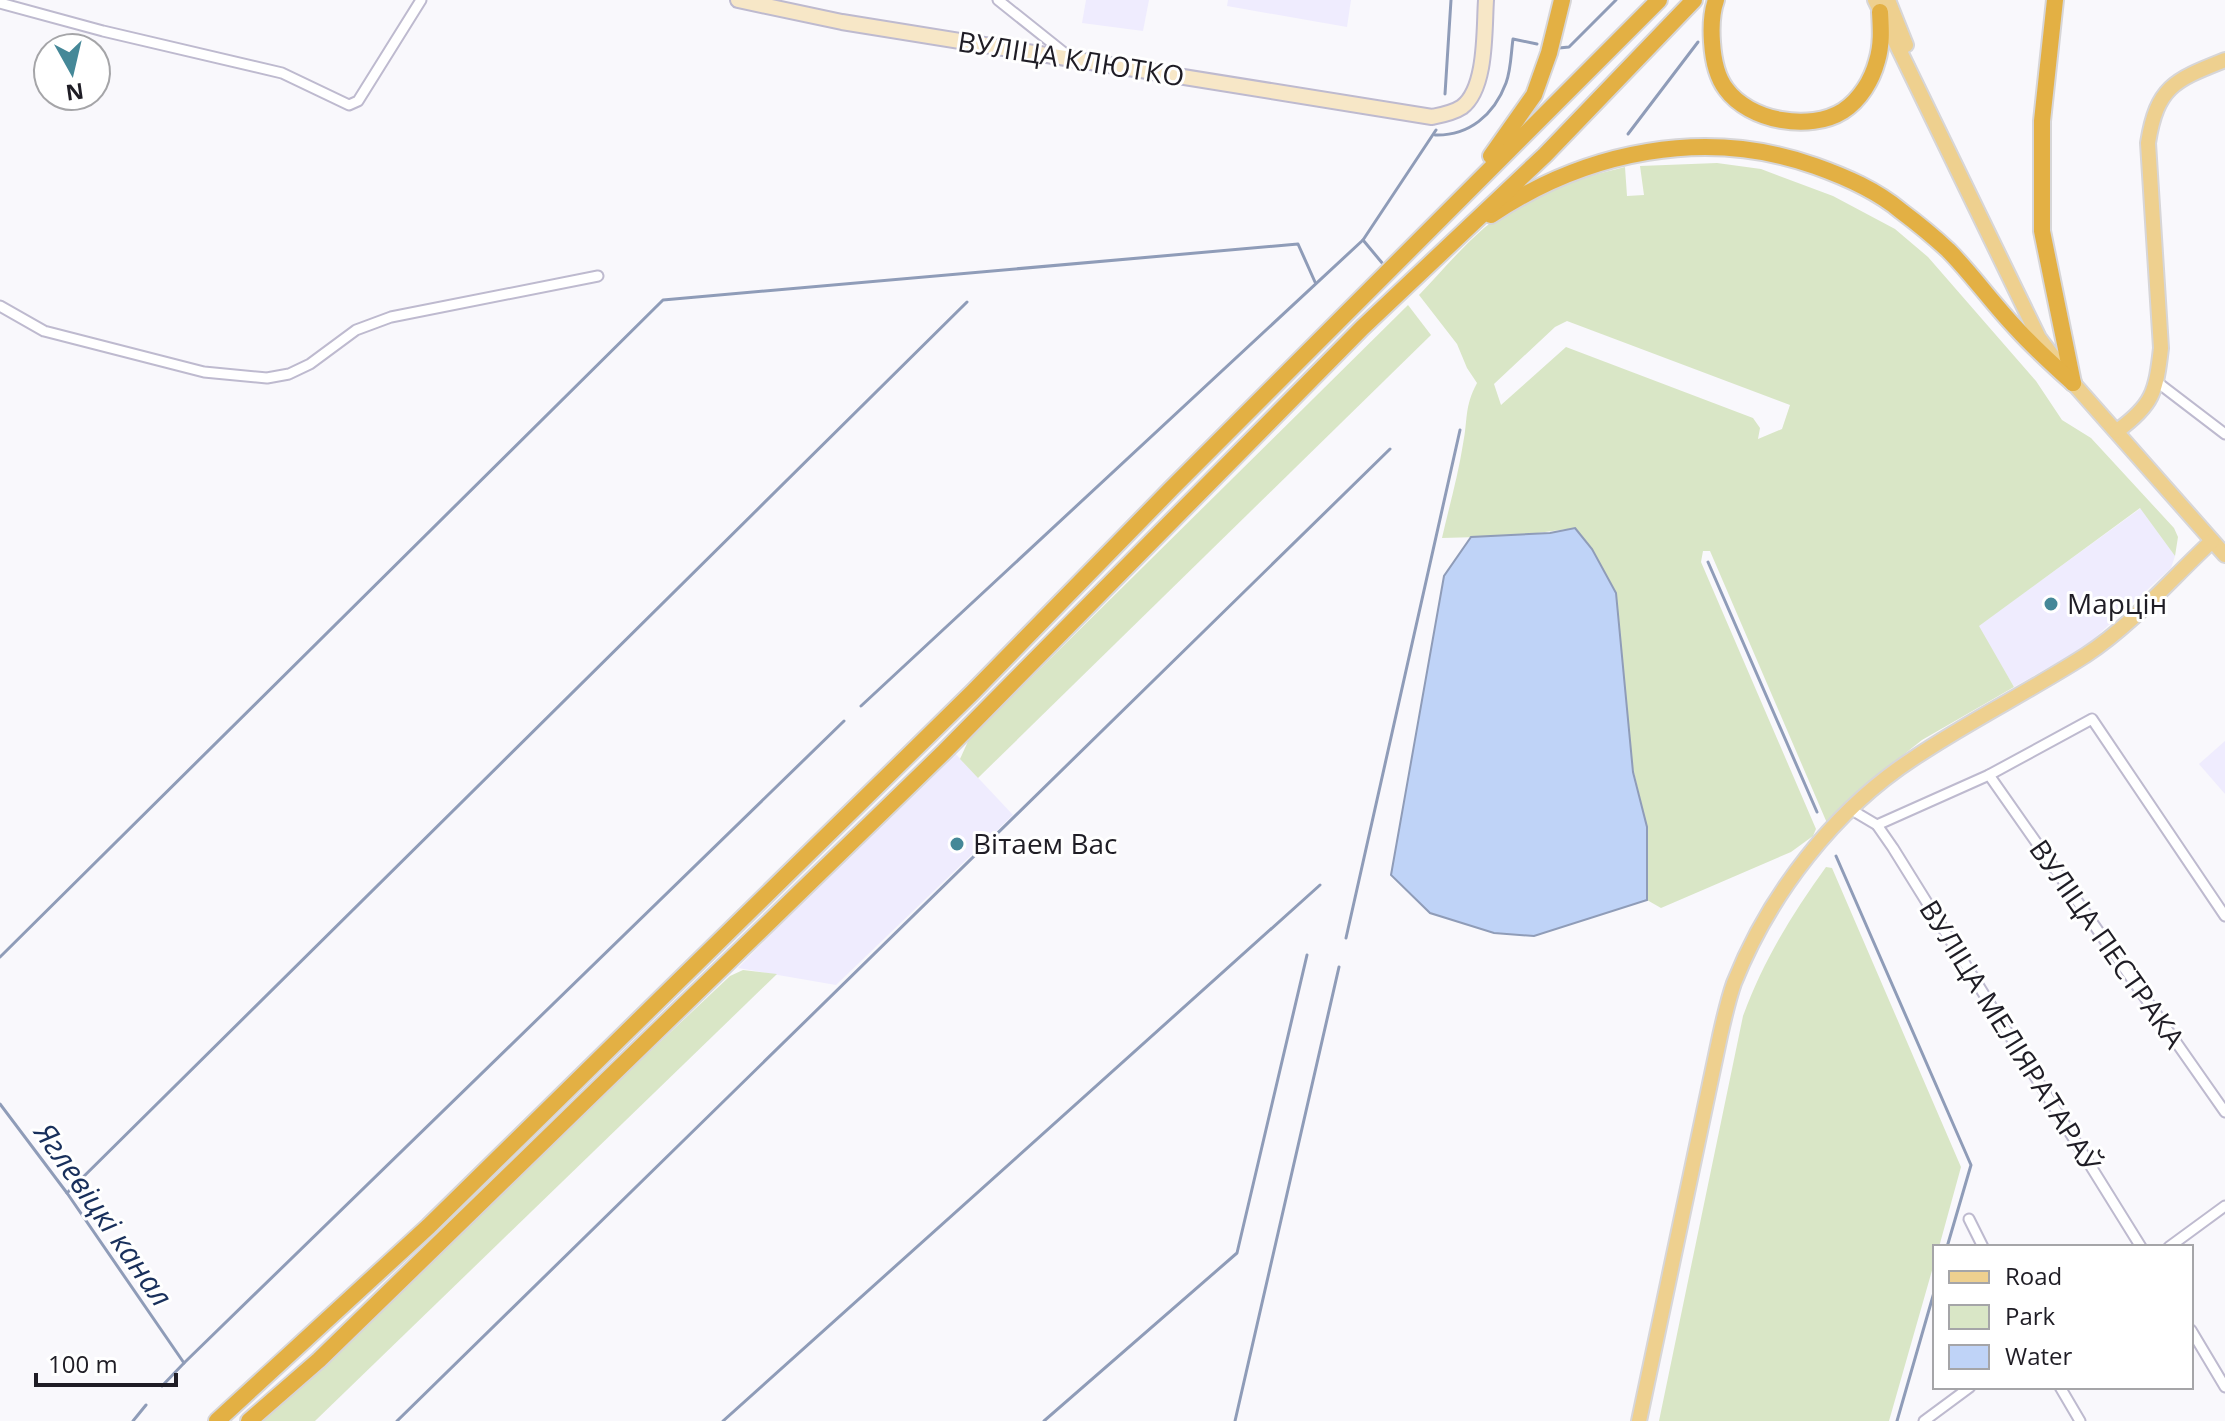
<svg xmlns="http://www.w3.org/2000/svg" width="2225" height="1421" font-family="'Open Sans',sans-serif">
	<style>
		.built { fill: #efecfe }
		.green { fill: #d9e6c6; fill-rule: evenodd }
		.water { fill: #bfd3f7; stroke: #8f9cb8; stroke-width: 2 }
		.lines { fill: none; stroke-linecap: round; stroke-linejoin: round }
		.stream { stroke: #8f9cb8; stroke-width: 3 }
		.street-casing { stroke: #bebacf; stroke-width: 13 }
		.secondary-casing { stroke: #bebacf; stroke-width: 18 }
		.primary-casing { stroke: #d7d6d8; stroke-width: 18 }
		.highway-casing { stroke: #d7d6d8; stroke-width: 20 }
		.street { stroke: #fff; stroke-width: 9 }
		.secondary { stroke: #f7e7c7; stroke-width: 14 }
		.primary { stroke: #eed08f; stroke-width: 14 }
		.highway { stroke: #e3b044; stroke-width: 16 }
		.poi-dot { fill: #458898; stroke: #fff; stroke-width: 3 }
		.labels { text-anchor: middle; stroke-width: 6; stroke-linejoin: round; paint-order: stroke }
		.street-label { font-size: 28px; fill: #1f1d25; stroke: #fff }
		.poi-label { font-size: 28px; fill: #1f1d25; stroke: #fff; text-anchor: start }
		.water-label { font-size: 30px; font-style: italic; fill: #182f5b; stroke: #fff }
	</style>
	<rect width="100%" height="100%" fill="#f9f8fc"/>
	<g class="built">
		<path d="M 1086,0 L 1149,0 L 1143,31 L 1082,23 Z"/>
		<path d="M 1228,0 L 1351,0 L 1347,27 L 1227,6 Z"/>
		<path d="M 2141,508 L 2175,556 L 2171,568 L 2085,647 L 2014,687 L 1978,626 Z"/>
		<path d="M 2225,741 L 2225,794 L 2199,764 Z"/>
		<path d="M 952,750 L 1013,815 L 836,985 L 738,968 Z"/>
	</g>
	<g class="green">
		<path d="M 1717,163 L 1761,169 L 1833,196 L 1895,229 L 1928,257 L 2036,381 L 2062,420 L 2091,438 L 2174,528 L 2178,537 L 2175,556 L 2140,508 L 1979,626 L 2014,687 L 1922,740 L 1863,787 L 1827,823 L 1710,551 L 1703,551 L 1701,562 L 1816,829 L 1813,836 L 1791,852 L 1661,908 L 1647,900 L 1647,827 L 1575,528 L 1515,536 L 1442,538 C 1449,507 1458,476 1463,444 C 1468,420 1464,407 1477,383 L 1467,368 L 1457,344 L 1419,295 C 1440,273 1461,248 1484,228 C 1523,194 1575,179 1625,167 L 1627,196 L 1644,195 L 1640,166 ZM 1567,321 L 1790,405 L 1782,429 L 1758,439 L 1760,428 L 1753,418 L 1566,347 L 1501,405 L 1494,384 L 1555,327 Z"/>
		<path d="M 1408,305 L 1431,335 L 978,778 L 960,759 L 969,739 Z"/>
		<path d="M 1826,867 L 1832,868 L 1961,1167 L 1939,1247 L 1935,1247 L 1935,1260 L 1889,1421 L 1659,1421 L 1743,1016 C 1763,961 1792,914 1826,867 Z"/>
		<path d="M 743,970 L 777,974 L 315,1421 L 258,1421 L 730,976 Z"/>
	</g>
	<path class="water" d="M 1575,528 L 1592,549 L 1616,593 L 1633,772 L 1647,827 L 1647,900 L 1534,936 L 1494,933 L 1430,913 L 1391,875 L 1444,576 L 1471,537 L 1550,533 Z"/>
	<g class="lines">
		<g class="stream">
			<path d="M 1559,48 L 1569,47 L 1616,0"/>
			<path d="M 1445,94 L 1451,0"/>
			<path d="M 1628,134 L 1698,42"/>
			<path d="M 1435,135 C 1469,136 1494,115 1506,83 C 1511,70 1511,53 1513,39 L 1537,44"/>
			<path d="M 1363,240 L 1383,264"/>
			<path d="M 1708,562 L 1817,812"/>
			<path d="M 861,706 L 1363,240 L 1436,130"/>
			<path d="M 1836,856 L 1971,1165 L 1947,1247"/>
			<path d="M 1346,938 L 1460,430"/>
			<path d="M 0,957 L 663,300 L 1298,244 L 1315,282"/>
			<path d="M 0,1104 L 67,1193 L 184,1363 L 162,1386"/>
			<path d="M 67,1193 L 967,302"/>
			<path d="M 184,1363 L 844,721"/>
			<path d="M 133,1421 L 146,1405"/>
			<path d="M 397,1421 L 1390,449"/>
			<path d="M 723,1421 L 1320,885"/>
			<path d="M 1044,1421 L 1237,1253 L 1307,955"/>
			<path d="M 1235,1421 L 1339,967"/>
			<path d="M 1897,1421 L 1935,1289"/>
		</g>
		<defs>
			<g id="street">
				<path d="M 998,0 L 1067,55"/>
				<path d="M 0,3 L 103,31 L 282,73 L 349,105 L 358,101 L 421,0"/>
				<path d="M 0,306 L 44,331 L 204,372 L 267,378 L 289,374 L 310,364 L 356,330 L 391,317 L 598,276"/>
				<path d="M 2157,382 L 2225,434"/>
				<path d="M 1989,775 L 2225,1112"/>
				<path d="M 1850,809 L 1877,825 L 1893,848 L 2141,1247"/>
				<path d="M 1877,825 L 1989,775 L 2092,719 L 2225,916"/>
				<path d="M 1969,1219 L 1983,1247"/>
				<path d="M 2169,1247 L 2225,1206"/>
				<path d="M 2191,1330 L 2225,1387"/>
				<path d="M 2060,1387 L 2080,1421"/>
				<path d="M 1924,1421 L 1970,1387"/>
			</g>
			<path id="secondary" d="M 738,0 L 842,22 L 1432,117 C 1442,115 1453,113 1462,107 C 1487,88 1484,29 1486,0"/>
			<g id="primary">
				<path d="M 1875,0 L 2039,338 L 2073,383 L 2225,555"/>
				<path d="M 1888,0 L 1906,45"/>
				<path d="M 2117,431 C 2153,405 2156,392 2161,348 L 2148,143 C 2157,86 2175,80 2225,60"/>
				<path d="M 1639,1421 L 1720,1036 C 1724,1018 1728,1000 1734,983 C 1769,895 1834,810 1914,758 C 1969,721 2030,691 2086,655 C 2133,624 2171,579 2212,541"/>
			</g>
			<g id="highway">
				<path d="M 1716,0 C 1711,14 1711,28 1712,42 C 1713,58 1716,76 1726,89 C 1749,121 1810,132 1843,111 C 1860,100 1872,80 1877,61 C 1882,45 1881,29 1880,12"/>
				<path d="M 2055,0 L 2042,121 L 2042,231 L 2073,383"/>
				<path d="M 1491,156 L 1534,95 L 1549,53 L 1562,0"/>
				<path d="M 1491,215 C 1587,151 1705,127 1815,166 C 1846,177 1876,190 1901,211 C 1917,223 1933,236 1948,250 C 1972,274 1992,303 2016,328 C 2034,348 2053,365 2073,383"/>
				<path d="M 217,1421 L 429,1226 L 973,692 L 1171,489 L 1659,0"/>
				<path d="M 249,1421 L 319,1360 L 944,752 L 1362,328 L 1545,155 L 1694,0"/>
			</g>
		</defs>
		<use href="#street" class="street-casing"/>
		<use href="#secondary" class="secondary-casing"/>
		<use href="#primary" class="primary-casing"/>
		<use href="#highway" class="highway-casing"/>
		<use href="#street" class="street"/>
		<use href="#secondary" class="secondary"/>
		<use href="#primary" class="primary"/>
		<use href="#highway" class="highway"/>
	</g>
	<g class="poi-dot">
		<circle cx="2051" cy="604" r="8"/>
		<circle cx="957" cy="844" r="8"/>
	</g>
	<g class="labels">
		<g class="street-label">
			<text transform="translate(1071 59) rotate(9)" y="10">ВУЛІЦА КЛЮТКО</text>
			<text transform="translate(2107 944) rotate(55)" y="10">ВУЛІЦА ПЕСТРАКА</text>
			<text transform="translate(2010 1036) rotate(58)" y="10">ВУЛІЦА МЕЛІЯРАТАРАЎ</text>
		</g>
		<g class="poi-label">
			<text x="2067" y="614">Марцін</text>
			<text x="973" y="854">Вітаем Вас</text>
		</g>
		<g class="water-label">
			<text transform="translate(103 1215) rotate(55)" y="10">Яглевіцкі канал</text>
		</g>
	</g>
	<rect x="1933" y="1245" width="260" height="144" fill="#ffffff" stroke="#a5a5a8" stroke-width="2"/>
	<rect x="1949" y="1271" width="40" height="12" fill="#eed08f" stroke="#a5a5a8" stroke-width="2"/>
	<text x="2005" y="1285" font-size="24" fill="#1f1d25">Road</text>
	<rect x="1949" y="1305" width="40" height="24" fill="#d9e6c6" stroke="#a5a5a8" stroke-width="2"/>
	<text x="2005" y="1325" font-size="24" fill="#1f1d25">Park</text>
	<rect x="1949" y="1345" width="40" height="24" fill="#bfd3f7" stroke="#a5a5a8" stroke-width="2"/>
	<text x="2005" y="1365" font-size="24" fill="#1f1d25">Water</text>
	<g transform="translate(72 72) rotate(172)"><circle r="38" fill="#ffffff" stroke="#a5a5a8" stroke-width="2"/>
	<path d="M0-6L14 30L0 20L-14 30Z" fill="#458898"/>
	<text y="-12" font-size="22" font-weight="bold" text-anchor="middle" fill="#1f1d25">N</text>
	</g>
	<path d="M36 1373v12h140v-12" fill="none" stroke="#1f1d25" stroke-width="4"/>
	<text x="48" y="1373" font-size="24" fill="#1f1d25" stroke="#ffffff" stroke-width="6" paint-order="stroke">100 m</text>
</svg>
